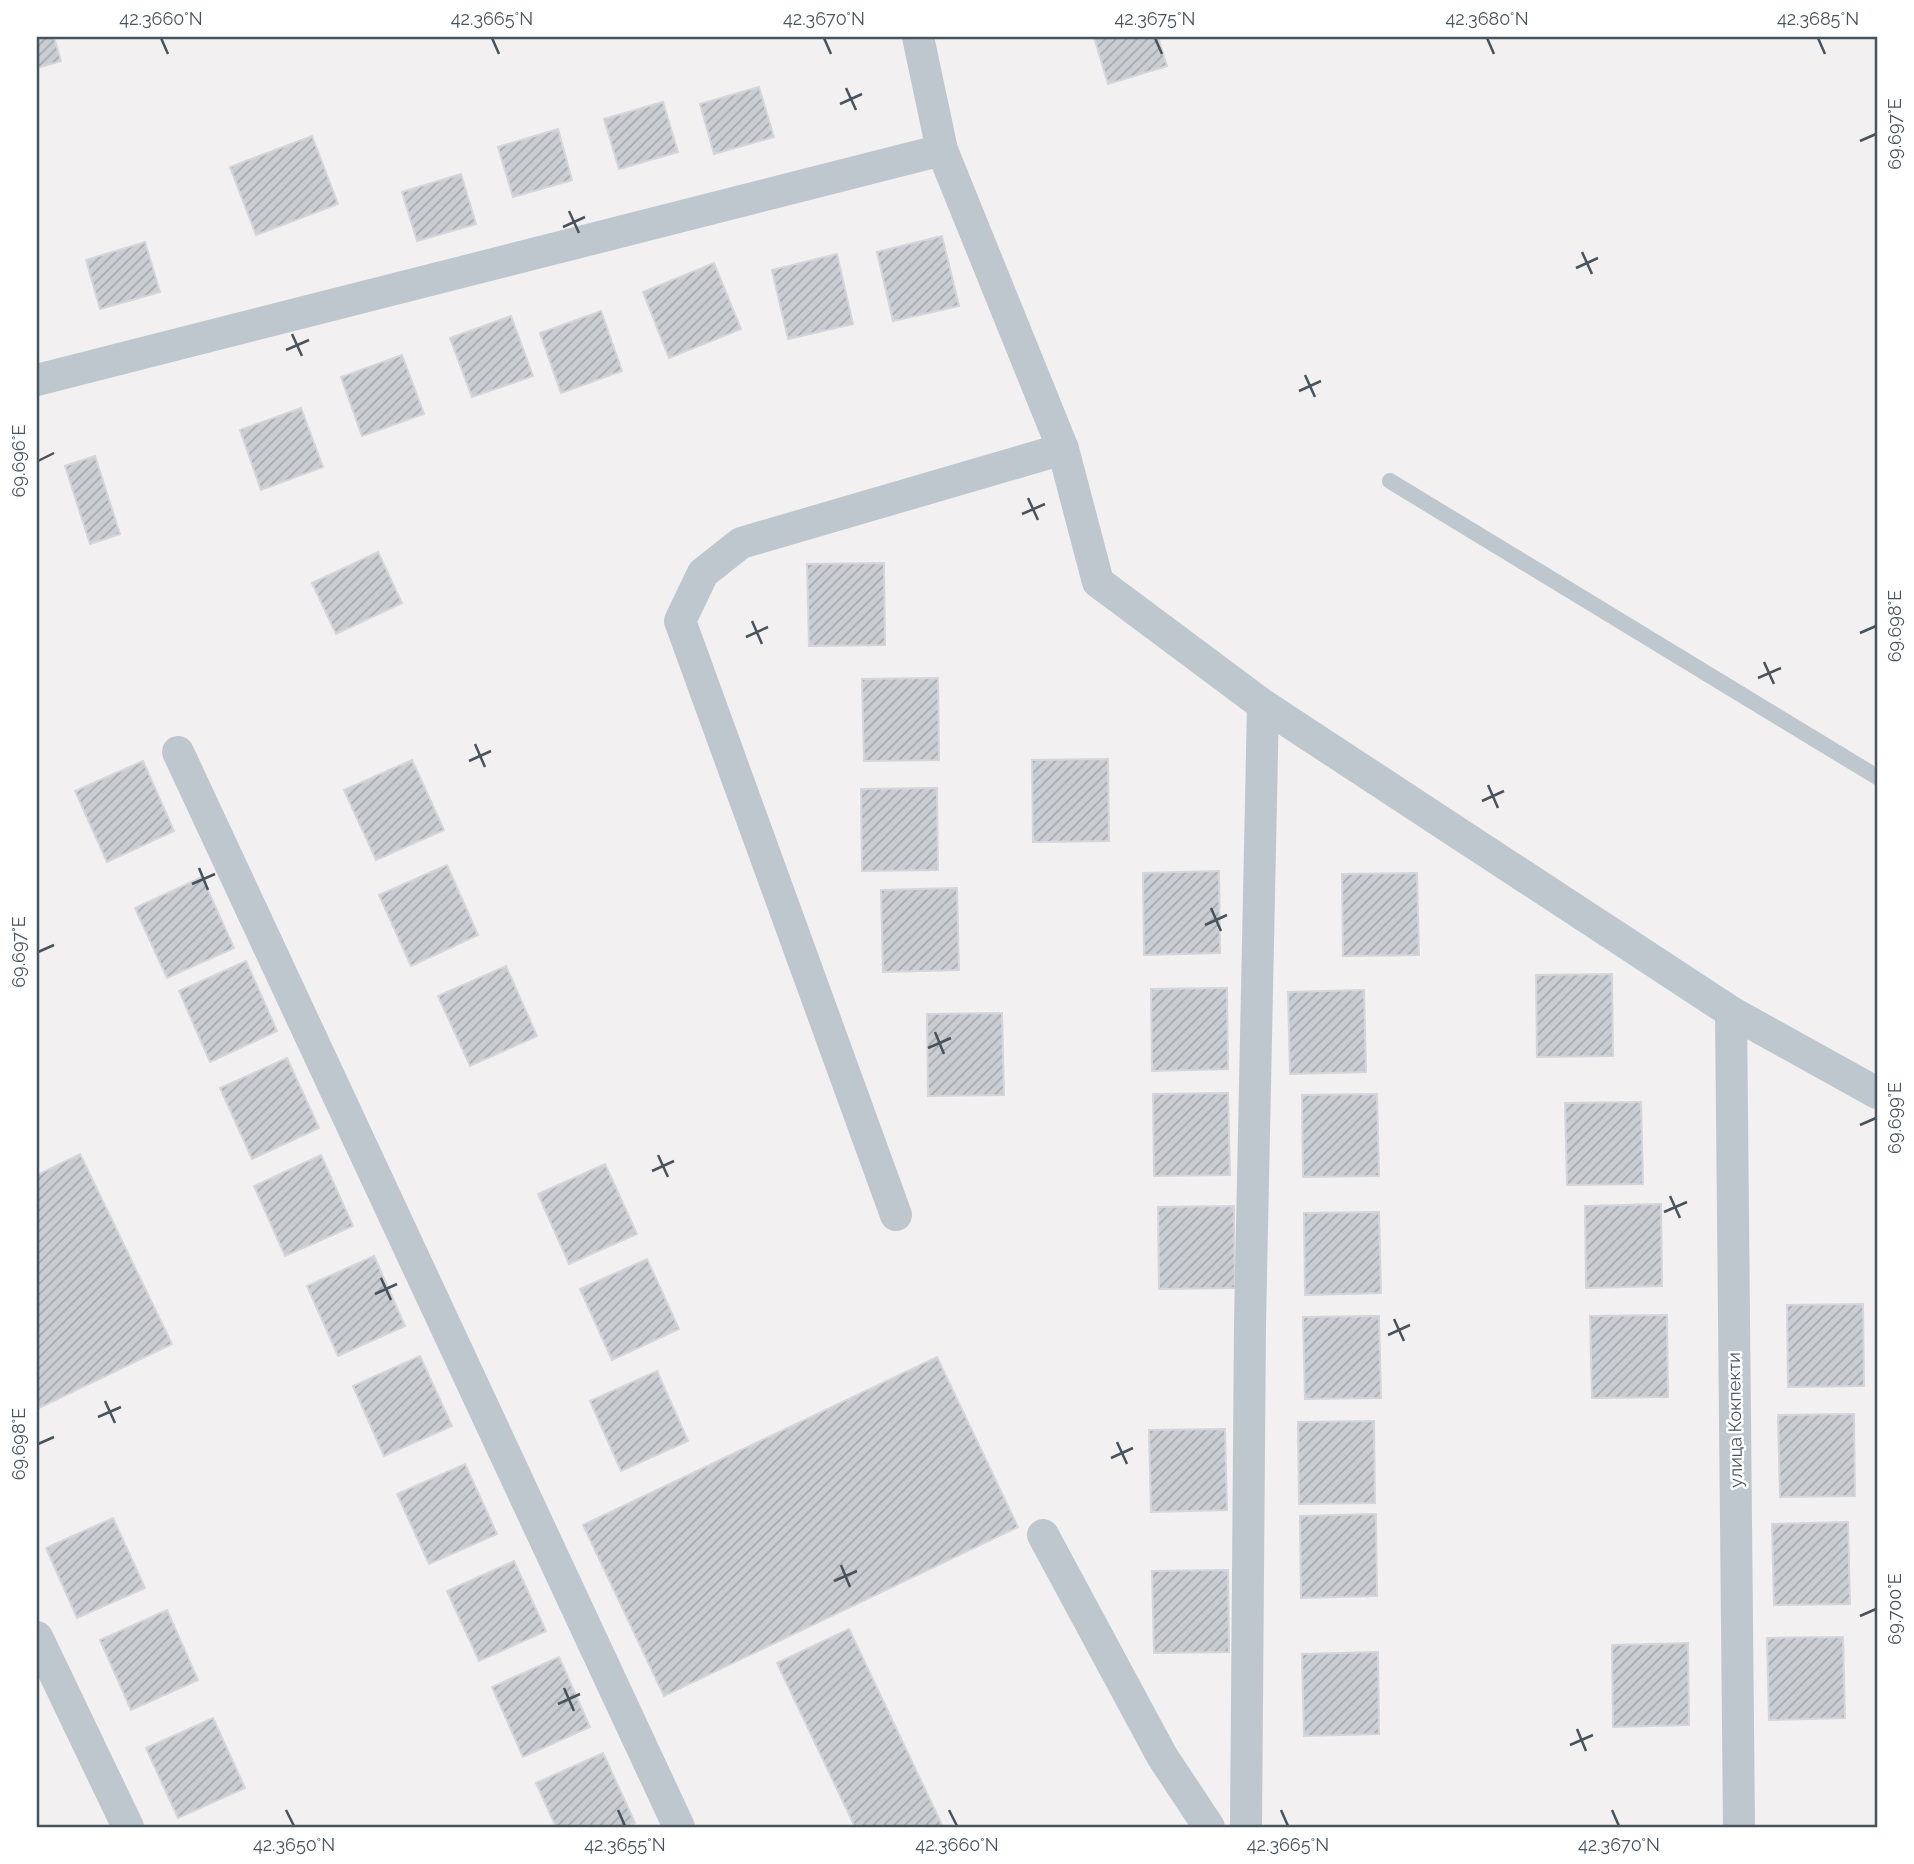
<svg xmlns="http://www.w3.org/2000/svg" width="1914" height="1864" font-family="Raleway,sans-serif">
	<style>
		.building { fill: url(#building-hatch); stroke: #d4d6db; stroke-width: 2 }
		.lines { fill: none; stroke-linecap: round; stroke-linejoin: round }
		.service { stroke: #bec7ce; stroke-width: 16 }
		.minor { stroke: #bec7ce; stroke-width: 32 }
		.ticks { fill: none; stroke: #48545d; stroke-width: 2.5 }
		.labels { text-anchor: middle; stroke-width: 5; stroke-linejoin: round; paint-order: stroke }
		.street-label { font-size: 18px; fill: #48545d; stroke: #fff }
		.neatline { fill: none; stroke: #48545d; stroke-width: 2.5 }
		.ticks-label { font-size: 18px; text-anchor: middle; fill: #48545d }
	</style>
	<defs>
		<pattern id="building-hatch" width="6" height="6" patternUnits="userSpaceOnUse" patternTransform="scale(1.75)"><rect width="6" height="6" fill="#cacdd2"/><path d="M-1 1l2-2M0 6l6-6M5 7l2-2" fill="none" stroke="#a6a9ae"/></pattern>
	</defs>
	<rect width="100%" height="100%" fill="#f2f0f0"/>
	<g class="building">
		<path d="M 37,37 L 54,37 L 61,61 L 37,68 Z"/>
		<path d="M 1094,37 L 1158,37 L 1167,66 L 1108,84 Z"/>
		<path d="M 759,87 L 774,137 L 714,154 L 700,104 Z"/>
		<path d="M 663,102 L 678,152 L 619,169 L 604,119 Z"/>
		<path d="M 558,129 L 572,180 L 513,197 L 498,147 Z"/>
		<path d="M 312,136 L 338,204 L 256,235 L 230,167 Z"/>
		<path d="M 461,174 L 476,224 L 417,241 L 402,192 Z"/>
		<path d="M 942,236 L 959,306 L 893,321 L 877,252 Z"/>
		<path d="M 145,242 L 160,292 L 100,309 L 86,260 Z"/>
		<path d="M 837,254 L 853,324 L 788,339 L 772,270 Z"/>
		<path d="M 714,263 L 741,329 L 669,358 L 643,292 Z"/>
		<path d="M 601,311 L 622,371 L 561,393 L 540,333 Z"/>
		<path d="M 511,316 L 533,376 L 472,397 L 450,338 Z"/>
		<path d="M 402,355 L 424,414 L 362,436 L 341,377 Z"/>
		<path d="M 301,408 L 323,467 L 261,490 L 240,430 Z"/>
		<path d="M 95,456 L 120,534 L 90,544 L 65,466 Z"/>
		<path d="M 378,552 L 402,603 L 336,634 L 312,583 Z"/>
		<path d="M 884,563 L 885,645 L 809,646 L 807,564 Z"/>
		<path d="M 938,678 L 939,760 L 864,761 L 862,679 Z"/>
		<path d="M 1108,759 L 1109,841 L 1033,842 L 1032,760 Z"/>
		<path d="M 412,760 L 444,830 L 376,860 L 344,790 Z"/>
		<path d="M 143,761 L 174,831 L 107,862 L 75,791 Z"/>
		<path d="M 937,788 L 938,870 L 862,871 L 861,789 Z"/>
		<path d="M 447,865 L 478,935 L 411,966 L 379,895 Z"/>
		<path d="M 1219,871 L 1220,953 L 1144,955 L 1143,873 Z"/>
		<path d="M 1417,873 L 1419,955 L 1343,956 L 1342,874 Z"/>
		<path d="M 202,877 L 234,948 L 167,978 L 135,908 Z"/>
		<path d="M 957,888 L 959,970 L 883,972 L 881,890 Z"/>
		<path d="M 246,961 L 277,1031 L 210,1062 L 179,991 Z"/>
		<path d="M 506,966 L 537,1036 L 470,1066 L 438,996 Z"/>
		<path d="M 1612,974 L 1613,1056 L 1537,1057 L 1536,975 Z"/>
		<path d="M 1227,988 L 1228,1069 L 1152,1071 L 1151,989 Z"/>
		<path d="M 1364,990 L 1366,1072 L 1290,1074 L 1288,992 Z"/>
		<path d="M 1002,1013 L 1004,1095 L 928,1096 L 927,1014 Z"/>
		<path d="M 287,1058 L 319,1128 L 252,1159 L 220,1088 Z"/>
		<path d="M 1228,1093 L 1230,1175 L 1154,1176 L 1153,1094 Z"/>
		<path d="M 1377,1094 L 1379,1176 L 1303,1177 L 1302,1095 Z"/>
		<path d="M 1641,1102 L 1643,1184 L 1567,1185 L 1565,1103 Z"/>
		<path d="M 80,1154 L 172,1344 L 37,1409 L 37,1175 Z"/>
		<path d="M 321,1155 L 353,1226 L 285,1256 L 254,1186 Z"/>
		<path d="M 605,1164 L 637,1234 L 569,1264 L 538,1194 Z"/>
		<path d="M 1661,1204 L 1662,1286 L 1586,1288 L 1585,1206 Z"/>
		<path d="M 1234,1206 L 1235,1288 L 1159,1289 L 1158,1207 Z"/>
		<path d="M 1379,1212 L 1381,1293 L 1305,1295 L 1304,1213 Z"/>
		<path d="M 374,1256 L 405,1326 L 338,1356 L 307,1286 Z"/>
		<path d="M 647,1259 L 679,1329 L 612,1360 L 580,1289 Z"/>
		<path d="M 1863,1304 L 1864,1386 L 1788,1387 L 1787,1305 Z"/>
		<path d="M 1667,1315 L 1668,1397 L 1592,1398 L 1590,1316 Z"/>
		<path d="M 1379,1316 L 1381,1398 L 1305,1399 L 1303,1317 Z"/>
		<path d="M 420,1356 L 452,1426 L 384,1456 L 353,1386 Z"/>
		<path d="M 937,1357 L 1018,1527 L 664,1696 L 583,1525 Z"/>
		<path d="M 657,1371 L 688,1441 L 621,1471 L 590,1401 Z"/>
		<path d="M 1854,1414 L 1855,1496 L 1780,1497 L 1778,1415 Z"/>
		<path d="M 1374,1421 L 1375,1503 L 1299,1504 L 1298,1422 Z"/>
		<path d="M 1225,1429 L 1227,1510 L 1151,1512 L 1149,1430 Z"/>
		<path d="M 465,1464 L 497,1534 L 429,1564 L 397,1494 Z"/>
		<path d="M 1376,1514 L 1377,1596 L 1301,1598 L 1300,1516 Z"/>
		<path d="M 113,1518 L 145,1588 L 77,1618 L 46,1548 Z"/>
		<path d="M 1848,1522 L 1850,1604 L 1774,1605 L 1772,1524 Z"/>
		<path d="M 514,1561 L 546,1631 L 479,1661 L 447,1591 Z"/>
		<path d="M 1228,1570 L 1229,1652 L 1154,1653 L 1152,1571 Z"/>
		<path d="M 167,1610 L 198,1680 L 131,1710 L 100,1640 Z"/>
		<path d="M 849,1629 L 943,1827 L 855,1827 L 777,1663 Z"/>
		<path d="M 1843,1637 L 1845,1718 L 1769,1720 L 1767,1638 Z"/>
		<path d="M 1688,1643 L 1689,1725 L 1613,1727 L 1612,1645 Z"/>
		<path d="M 1378,1652 L 1379,1734 L 1304,1736 L 1302,1654 Z"/>
		<path d="M 559,1657 L 590,1727 L 523,1757 L 492,1687 Z"/>
		<path d="M 213,1718 L 245,1788 L 178,1818 L 146,1748 Z"/>
		<path d="M 603,1753 L 635,1823 L 625,1827 L 556,1827 L 536,1783 Z"/>
	</g>
	<g class="lines">
		<path class="service" d="M 1390,481 L 1877,777"/>
		<g class="minor">
			<path d="M 918,37 L 942,150 L 1063,449 L 1098,582 L 1263,705 L 1731,1012 L 1877,1093"/>
			<path d="M 37,380 L 942,150"/>
			<path d="M 178,752 L 679,1827"/>
			<path d="M 1731,1012 L 1739,1827"/>
			<path d="M 896,1215 L 680,621 L 703,573 L 741,543 L 1063,449"/>
			<path d="M 1043,1535 L 1162,1756 L 1209,1827"/>
			<path d="M 37,1637 L 128,1827"/>
			<path d="M 1246,1827 L 1250,1323 L 1263,705"/>
		</g>
	</g>
	<path class="ticks" d="M 161,38 L 168,54M 492,38 L 499,54M 824,38 L 831,54M 1155,38 L 1162,54M 1487,38 L 1494,54M 1818,38 L 1825,54M 846,88 L 856,110M 840,104 L 862,94M 1860,141 L 1876,134M 569,211 L 579,233M 563,227 L 585,217M 1582,252 L 1592,274M 1576,268 L 1598,258M 292,334 L 302,356M 286,350 L 309,340M 1305,375 L 1315,397M 1299,391 L 1321,381M 38,461 L 54,453M 1028,498 L 1038,520M 1022,514 L 1045,504M 752,621 L 762,644M 1860,633 L 1876,626M 746,637 L 768,627M 1764,662 L 1774,684M 1758,678 L 1781,668M 475,744 L 485,767M 469,761 L 491,751M 1488,785 L 1498,808M 1482,801 L 1504,791M 199,868 L 208,890M 192,884 L 215,874M 1211,908 L 1221,931M 1205,925 L 1227,915M 38,952 L 54,945M 935,1032 L 944,1054M 928,1048 L 951,1038M 1860,1125 L 1876,1118M 658,1155 L 668,1177M 652,1171 L 674,1161M 1670,1196 L 1680,1218M 1664,1212 L 1687,1202M 381,1278 L 391,1300M 375,1294 L 397,1284M 1394,1319 L 1404,1341M 1388,1335 L 1410,1325M 105,1401 L 115,1423M 98,1417 L 121,1407M 1117,1442 L 1127,1464M 38,1444 L 54,1437M 1111,1458 L 1133,1448M 841,1565 L 850,1587M 834,1581 L 857,1571M 1860,1616 L 1876,1609M 564,1688 L 574,1711M 558,1704 L 580,1694M 1577,1729 L 1586,1751M 1570,1745 L 1593,1735M 286,1810 L 294,1826M 618,1810 L 625,1826M 949,1810 L 957,1826M 1281,1810 L 1288,1826M 1612,1810 L 1619,1826"/>
	<g class="labels">
		<g class="street-label">
			<text transform="translate(1735 1420) rotate(-91)" y="6">улица Кокпекти</text>
		</g>
	</g>
	<rect width="1914" height="1864" fill="none" stroke="#ffffff" stroke-width="77"/>
	<rect x="38" y="38" width="1838" height="1788" class="neatline"/>
	<g class="ticks-label">
		<text x="161" y="25">42.3660°N</text>
		<text x="492" y="25">42.3665°N</text>
		<text x="824" y="25">42.3670°N</text>
		<text x="1155" y="25">42.3675°N</text>
		<text x="1487" y="25">42.3680°N</text>
		<text x="1818" y="25">42.3685°N</text>
		<text transform="translate(1895 134) rotate(-90)" y="6">69.697°E</text>
		<text transform="translate(19 461) rotate(-90)" y="6">69.696°E</text>
		<text transform="translate(1895 626) rotate(-90)" y="6">69.698°E</text>
		<text transform="translate(19 952) rotate(-90)" y="6">69.697°E</text>
		<text transform="translate(1895 1118) rotate(-90)" y="6">69.699°E</text>
		<text transform="translate(19 1444) rotate(-90)" y="6">69.698°E</text>
		<text transform="translate(1895 1609) rotate(-90)" y="6">69.700°E</text>
		<text x="294" y="1851">42.3650°N</text>
		<text x="625" y="1851">42.3655°N</text>
		<text x="957" y="1851">42.3660°N</text>
		<text x="1288" y="1851">42.3665°N</text>
		<text x="1619" y="1851">42.3670°N</text>
	</g>
</svg>
